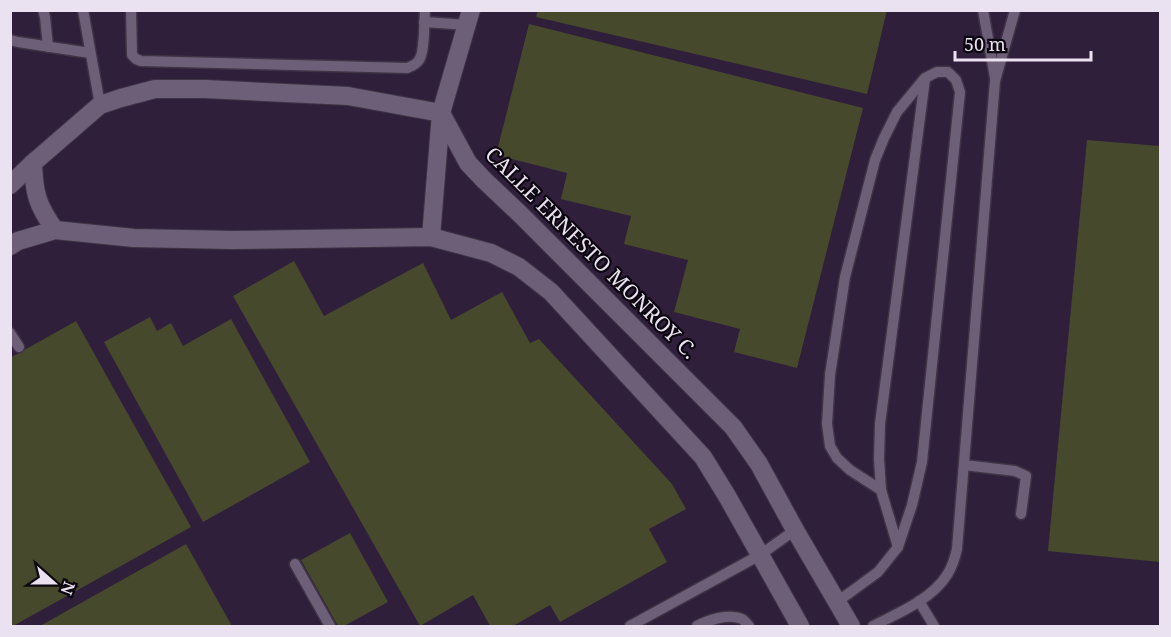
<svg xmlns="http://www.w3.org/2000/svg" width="1171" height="637" font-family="'Noto Serif',serif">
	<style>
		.built { fill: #301f3b }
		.building { fill: #46492c }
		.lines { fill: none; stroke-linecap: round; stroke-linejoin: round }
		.lane-casing { stroke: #3f3445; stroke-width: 13 }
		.street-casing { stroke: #3f3445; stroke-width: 20 }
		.lane { stroke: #6e5f79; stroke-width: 10 }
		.street { stroke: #6e5f79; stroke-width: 18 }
		.labels { text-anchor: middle; stroke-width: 4.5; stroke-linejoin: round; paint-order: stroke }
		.street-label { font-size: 21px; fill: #ebe2f1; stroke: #0b060f }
	</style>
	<rect width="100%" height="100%" fill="#25182e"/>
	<rect class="built" x="11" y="11" width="1149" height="615"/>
	<g class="building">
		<path d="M 538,10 L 887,10 L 867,94 L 536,17 Z"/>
		<path d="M 529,24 L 863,108 L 797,368 L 734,352 L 740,329 L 674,312 L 688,260 L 624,244 L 631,216 L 561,199 L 567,173 L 496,155 Z"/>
		<path d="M 1087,140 L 1160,146 L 1160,562 L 1048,551 Z"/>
		<path d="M 294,261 L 324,316 L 423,263 L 451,320 L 502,292 L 530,343 L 539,339 L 672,484 L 686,509 L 649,529 L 667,562 L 560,622 L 550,605 L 513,626 L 490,626 L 473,595 L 420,626 L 233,296 Z"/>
		<path d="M 150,317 L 157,331 L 171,323 L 183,346 L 231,319 L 310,462 L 203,522 L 104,342 Z"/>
		<path d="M 76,321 L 191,527 L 13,626 L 10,626 L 10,358 Z"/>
		<path d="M 350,533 L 388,602 L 344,626 L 338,626 L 301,560 Z"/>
		<path d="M 186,544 L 232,626 L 40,626 Z"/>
	</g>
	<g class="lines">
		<defs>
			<g id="lane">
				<path d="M 43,10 L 45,17 L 48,47"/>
				<path d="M 83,10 L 100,105"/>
				<path d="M 131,10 L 132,55 L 136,59 L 141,61 L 407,68 C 412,66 416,65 419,60 C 425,52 424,22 425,10"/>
				<path d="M 983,10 L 995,78"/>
				<path d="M 424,22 L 468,25"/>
				<path d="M 10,40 L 18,42 L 90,53"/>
				<path d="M 10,333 L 19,347"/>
				<path d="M 964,465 L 1015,471 L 1026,476 L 1021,514"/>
				<path d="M 898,547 L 881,490 L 879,459 L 880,424 L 925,79"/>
				<path d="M 295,564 L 330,626"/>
				<path d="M 919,601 L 934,626"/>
				<path d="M 837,602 L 878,572 L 898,547 L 912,505 L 922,462 L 960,92 L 956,80 L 948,72 L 937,72 L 925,78 L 897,112 L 884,138 L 875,160 L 845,277 L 830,375 L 827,424 L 830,446 L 837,458 L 850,470 L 881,490"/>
				<path d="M 630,626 L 760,555 L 795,530"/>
				<path d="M 697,626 C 708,620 729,613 742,619 C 745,621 747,624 749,626"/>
				<path d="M 873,626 C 898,613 931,600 947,575 C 952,567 955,558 957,549 L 995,81 L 1015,10"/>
			</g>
			<g id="street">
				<path d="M 441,113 L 468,163 L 484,180 L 521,215 L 733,427 L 759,464 L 795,530 L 851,626"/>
				<path d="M 33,163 C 34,193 37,205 55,230"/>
				<path d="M 10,185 L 33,163 L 100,105 L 121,98 L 155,89 L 205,89 L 348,96 L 441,113"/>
				<path d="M 431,237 L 441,113 L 471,10"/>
				<path d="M 10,246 L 18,241 L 55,230 L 134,238 L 232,240 L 431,237 L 491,253 L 519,267 L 551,292 L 703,457 L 727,496 L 800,626"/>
			</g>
		</defs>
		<use href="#lane" class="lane-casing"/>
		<use href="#street" class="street-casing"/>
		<use href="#lane" class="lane"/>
		<use href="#street" class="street"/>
	</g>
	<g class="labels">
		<g class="street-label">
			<text transform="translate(591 253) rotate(45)" y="7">CALLE ERNESTO MONROY C.</text>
		</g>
	</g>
	<rect width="1171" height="637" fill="none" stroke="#ebe2f1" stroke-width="24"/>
	<g transform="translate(54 583) rotate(111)" stroke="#0b060f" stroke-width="4.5" paint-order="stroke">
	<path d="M0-4.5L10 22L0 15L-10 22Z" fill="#ebe2f1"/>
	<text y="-9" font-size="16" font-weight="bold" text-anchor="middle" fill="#ebe2f1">N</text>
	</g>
	<path d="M955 51v9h136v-9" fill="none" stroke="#ebe2f1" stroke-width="3"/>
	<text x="964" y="51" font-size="18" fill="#ebe2f1" stroke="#0b060f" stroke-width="4.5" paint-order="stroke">50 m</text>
</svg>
